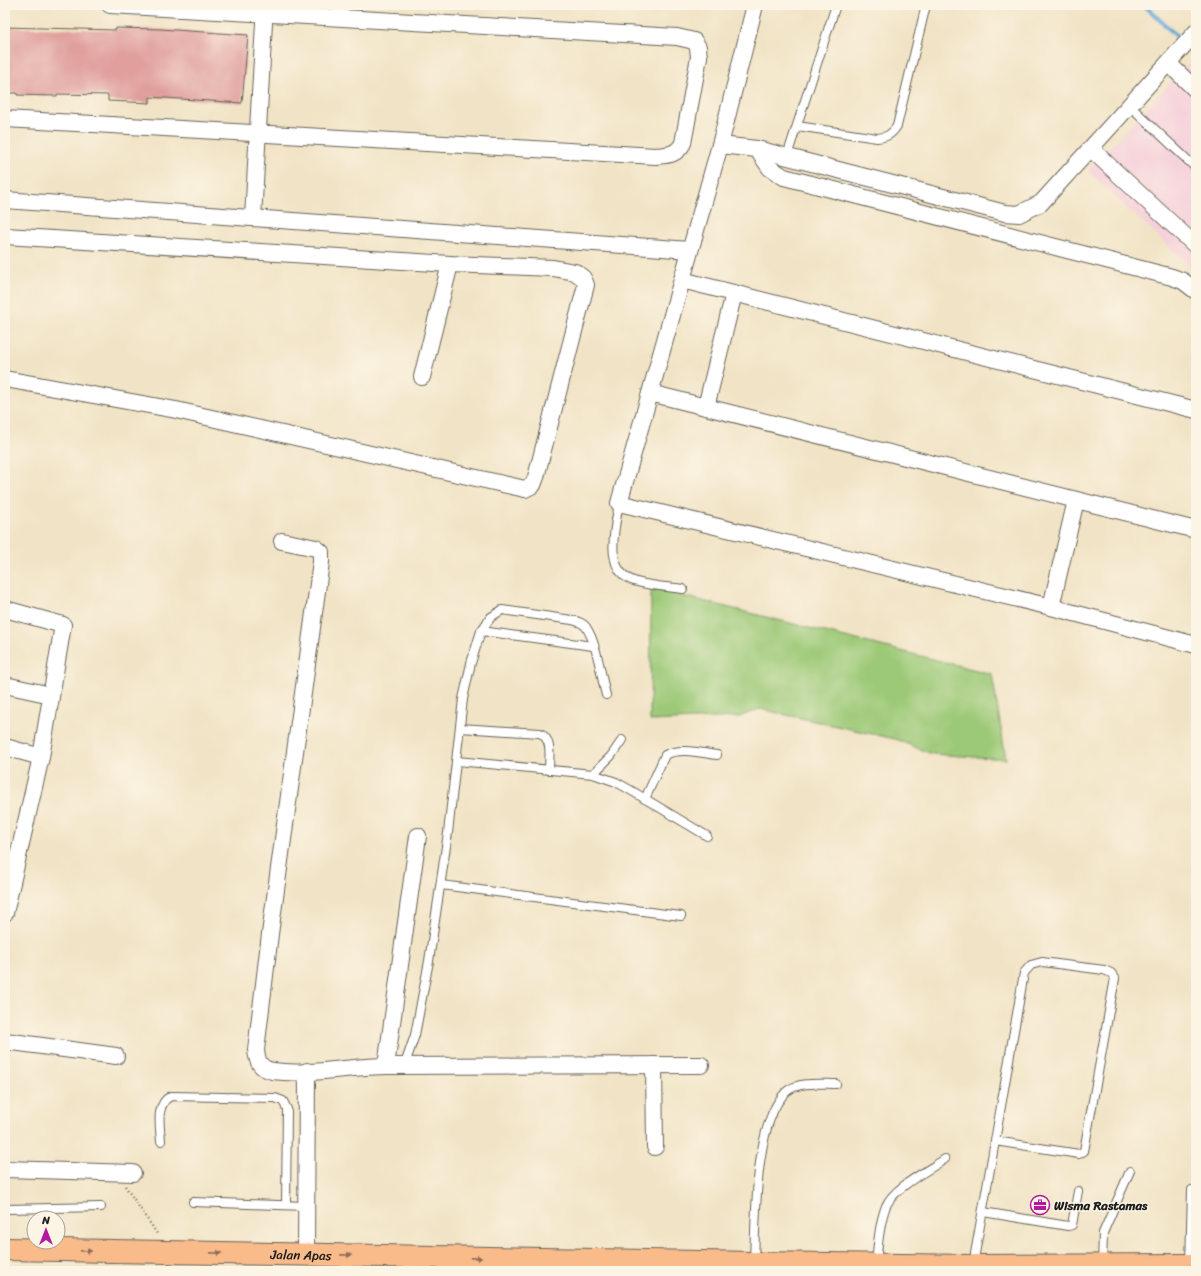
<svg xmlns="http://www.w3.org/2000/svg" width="1201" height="1276" font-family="Sriracha,sans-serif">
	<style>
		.built { fill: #f5cfda }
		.green { fill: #9cc977; stroke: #5c724a }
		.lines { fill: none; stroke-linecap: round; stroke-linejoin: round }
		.stream { stroke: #65a9da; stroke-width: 4 }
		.building { fill: #e09e9c }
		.lane-casing { stroke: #676257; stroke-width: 10 }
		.street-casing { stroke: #676257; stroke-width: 18 }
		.highway-casing { stroke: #676257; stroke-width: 24 }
		.path { stroke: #676257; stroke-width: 2.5; stroke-dasharray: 1 3; stroke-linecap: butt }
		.lane { stroke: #fff; stroke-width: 8 }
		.street { stroke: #fff; stroke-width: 16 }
		.highway { stroke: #fabb8b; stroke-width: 22 }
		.oneway { fill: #8b6c54 }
		.labels { text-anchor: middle; stroke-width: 3; stroke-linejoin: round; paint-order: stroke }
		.poi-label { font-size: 13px; font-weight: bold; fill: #1c1c1c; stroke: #fcf5e5; text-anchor: start }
		.street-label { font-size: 13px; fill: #1c1c1c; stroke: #fcf5e5 }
	</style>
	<rect width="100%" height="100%" fill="#fcf5e5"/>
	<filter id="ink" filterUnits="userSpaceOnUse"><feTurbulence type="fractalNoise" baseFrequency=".025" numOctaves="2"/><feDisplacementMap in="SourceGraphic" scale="8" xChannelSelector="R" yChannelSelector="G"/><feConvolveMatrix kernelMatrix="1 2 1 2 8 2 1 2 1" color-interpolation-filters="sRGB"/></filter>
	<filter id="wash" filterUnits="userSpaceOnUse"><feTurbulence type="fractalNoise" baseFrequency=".012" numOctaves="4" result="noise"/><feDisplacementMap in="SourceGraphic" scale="16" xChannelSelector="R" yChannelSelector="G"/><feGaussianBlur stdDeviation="0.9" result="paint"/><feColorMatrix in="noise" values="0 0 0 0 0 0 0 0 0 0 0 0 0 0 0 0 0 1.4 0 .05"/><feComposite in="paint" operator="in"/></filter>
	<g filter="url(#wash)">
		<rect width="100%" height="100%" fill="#f1e3c5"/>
		<path class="built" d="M 1189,63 L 1196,70 L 1196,272 L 1088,171 Z"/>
		<path class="green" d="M 651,588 L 992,674 L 1006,759 L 932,754 L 895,739 L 760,709 L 739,717 L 650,721 Z"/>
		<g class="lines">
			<g class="stream">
				<path d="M 1144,5 L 1183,42"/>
				<path d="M 1188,47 L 1196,54"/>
			</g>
		</g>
		<g id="blocks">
			<path class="building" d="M 5,27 L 116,30 L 116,28 L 160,29 L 248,35 L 242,103 L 150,97 L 150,103 L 108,101 L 108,95 L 57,94 L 57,96 L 17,95 L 17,93 L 5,93 Z"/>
		</g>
	</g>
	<g filter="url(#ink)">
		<use href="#blocks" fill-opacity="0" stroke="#676257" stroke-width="1"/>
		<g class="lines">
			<defs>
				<g id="lane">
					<path d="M 1130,106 L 1196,168"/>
					<path d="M 797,126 L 877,138 C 887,137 891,135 897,126 L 926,5"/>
					<path d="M 787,156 L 836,5"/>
					<path d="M 619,503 C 615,528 602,573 637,582 C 652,586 668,587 683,589"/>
					<path d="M 481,631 L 593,646"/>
					<path d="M 460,728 L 540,733 C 553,740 549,757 549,770"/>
					<path d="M 457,761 L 593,774 L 616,782 L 632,791 L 707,836"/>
					<path d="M 593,774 L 611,756 L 622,740"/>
					<path d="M 645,799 L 665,755 C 680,747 701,753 717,755"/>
					<path d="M 441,885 L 681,916"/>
					<path d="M 404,1067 L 415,1035 L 429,961 L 448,833 L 463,699 L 471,663 L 481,631 L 491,617 L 502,610 L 572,620 C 577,621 583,623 586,627 C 597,643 601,676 606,695"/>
					<path d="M 161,1141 C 160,1126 155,1104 171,1096 L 275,1098 L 283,1101 L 287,1109 L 286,1205"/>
					<path d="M 193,1202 L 306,1206"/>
					<path d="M 5,1209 L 101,1207"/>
					<path d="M 983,1212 L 1068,1226 L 1072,1225 L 1078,1191"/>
					<path d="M 754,1261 C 756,1219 754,1123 786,1092 C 798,1081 821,1084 836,1084"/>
					<path d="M 876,1263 C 878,1245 879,1224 886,1206 C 894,1187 929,1170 945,1159"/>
					<path d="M 973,1265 L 995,1141 L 1079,1154 L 1084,1151 L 1115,978 L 1111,973 L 1104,970 L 1042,962 L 1031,965 L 1024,973 L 995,1141"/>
					<path d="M 1102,1265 L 1103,1233 L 1130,1171"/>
					<path d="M 1190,1265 L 1192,1190"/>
				</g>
				<g id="street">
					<path d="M 755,5 L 720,145 L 619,503 L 1051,607 L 1196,645"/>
					<path d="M 1169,64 L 1196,90"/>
					<path d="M 5,119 L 656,156 C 668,155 677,155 683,143 L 699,57 L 698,47 L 694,41 L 677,37 L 110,5"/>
					<path d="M 720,145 L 757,149 L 1005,213 L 1019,214 L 1041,203 L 1196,32"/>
					<path d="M 757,149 L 770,168 L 784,177 L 1172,277 L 1183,281 L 1196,291"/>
					<path d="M 1091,149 L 1196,246"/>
					<path d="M 5,200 L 690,250"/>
					<path d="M 253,218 L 265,5"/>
					<path d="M 5,236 L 450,264 L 553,268 L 575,272 L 583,278 L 586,285 L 536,477 L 533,485 L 525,489 L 176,410 L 5,379"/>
					<path d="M 682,280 L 1196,410"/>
					<path d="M 422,377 L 450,264"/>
					<path d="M 650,393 L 1196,530"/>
					<path d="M 706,407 L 734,293"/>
					<path d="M 282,541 L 316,548 L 321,552 L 321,562 L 270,934 L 256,1050 C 257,1061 260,1069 273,1071 C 310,1076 350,1066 388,1066 C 492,1066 597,1065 701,1065"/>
					<path d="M 1051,607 L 1076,500"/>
					<path d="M 5,609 L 63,625 L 41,757 L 5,913"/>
					<path d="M 5,685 L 51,695"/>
					<path d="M 5,747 L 41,757"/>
					<path d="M 5,1041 L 116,1056"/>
					<path d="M 654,1065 L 655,1147"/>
					<path d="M 386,1066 L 418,836"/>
					<path d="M 5,1169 L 133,1173"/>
					<path d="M 306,1254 L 307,1071"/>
				</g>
				<g id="highway">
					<path id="s1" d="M 5,1249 L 754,1263 L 973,1266 L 1196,1265"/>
				</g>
			</defs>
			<use href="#lane" class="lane-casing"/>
			<use href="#street" class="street-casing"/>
			<use href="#highway" class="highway-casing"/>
			<path class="path" d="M 125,1186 L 158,1235"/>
			<use href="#lane" class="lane"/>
			<use href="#street" class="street"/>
			<use href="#highway" class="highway"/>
		</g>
		<defs><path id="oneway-solid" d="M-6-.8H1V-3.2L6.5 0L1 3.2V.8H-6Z"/></defs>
		<g class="oneway">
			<use href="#oneway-solid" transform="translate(86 1251) rotate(1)"/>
			<use href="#oneway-solid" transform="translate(216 1253) rotate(1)"/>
			<use href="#oneway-solid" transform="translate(346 1255) rotate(1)"/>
			<use href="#oneway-solid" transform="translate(476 1258) rotate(1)"/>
		</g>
	</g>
	<defs>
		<symbol id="office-ring" viewBox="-11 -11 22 22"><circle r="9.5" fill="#fcf5e5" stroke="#b5179e" stroke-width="1.5"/><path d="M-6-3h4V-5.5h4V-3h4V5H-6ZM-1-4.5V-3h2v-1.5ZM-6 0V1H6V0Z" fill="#b5179e"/></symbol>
	</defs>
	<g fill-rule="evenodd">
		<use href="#office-ring" x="1029" y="1194" width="22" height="22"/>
	</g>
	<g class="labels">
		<g class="poi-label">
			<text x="1054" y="1210">Wisma Rastamas</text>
		</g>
		<g class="street-label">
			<text dy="5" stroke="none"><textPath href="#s1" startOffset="296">Jalan Apas</textPath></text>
		</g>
	</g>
	<rect width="1201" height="1276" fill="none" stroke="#fcf5e5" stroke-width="20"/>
	<g transform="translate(46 1230)"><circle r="19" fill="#fcf5e5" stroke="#a29e95"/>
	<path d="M0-3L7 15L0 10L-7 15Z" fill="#b5179e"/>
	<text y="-6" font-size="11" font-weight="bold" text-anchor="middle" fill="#1c1c1c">N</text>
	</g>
</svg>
